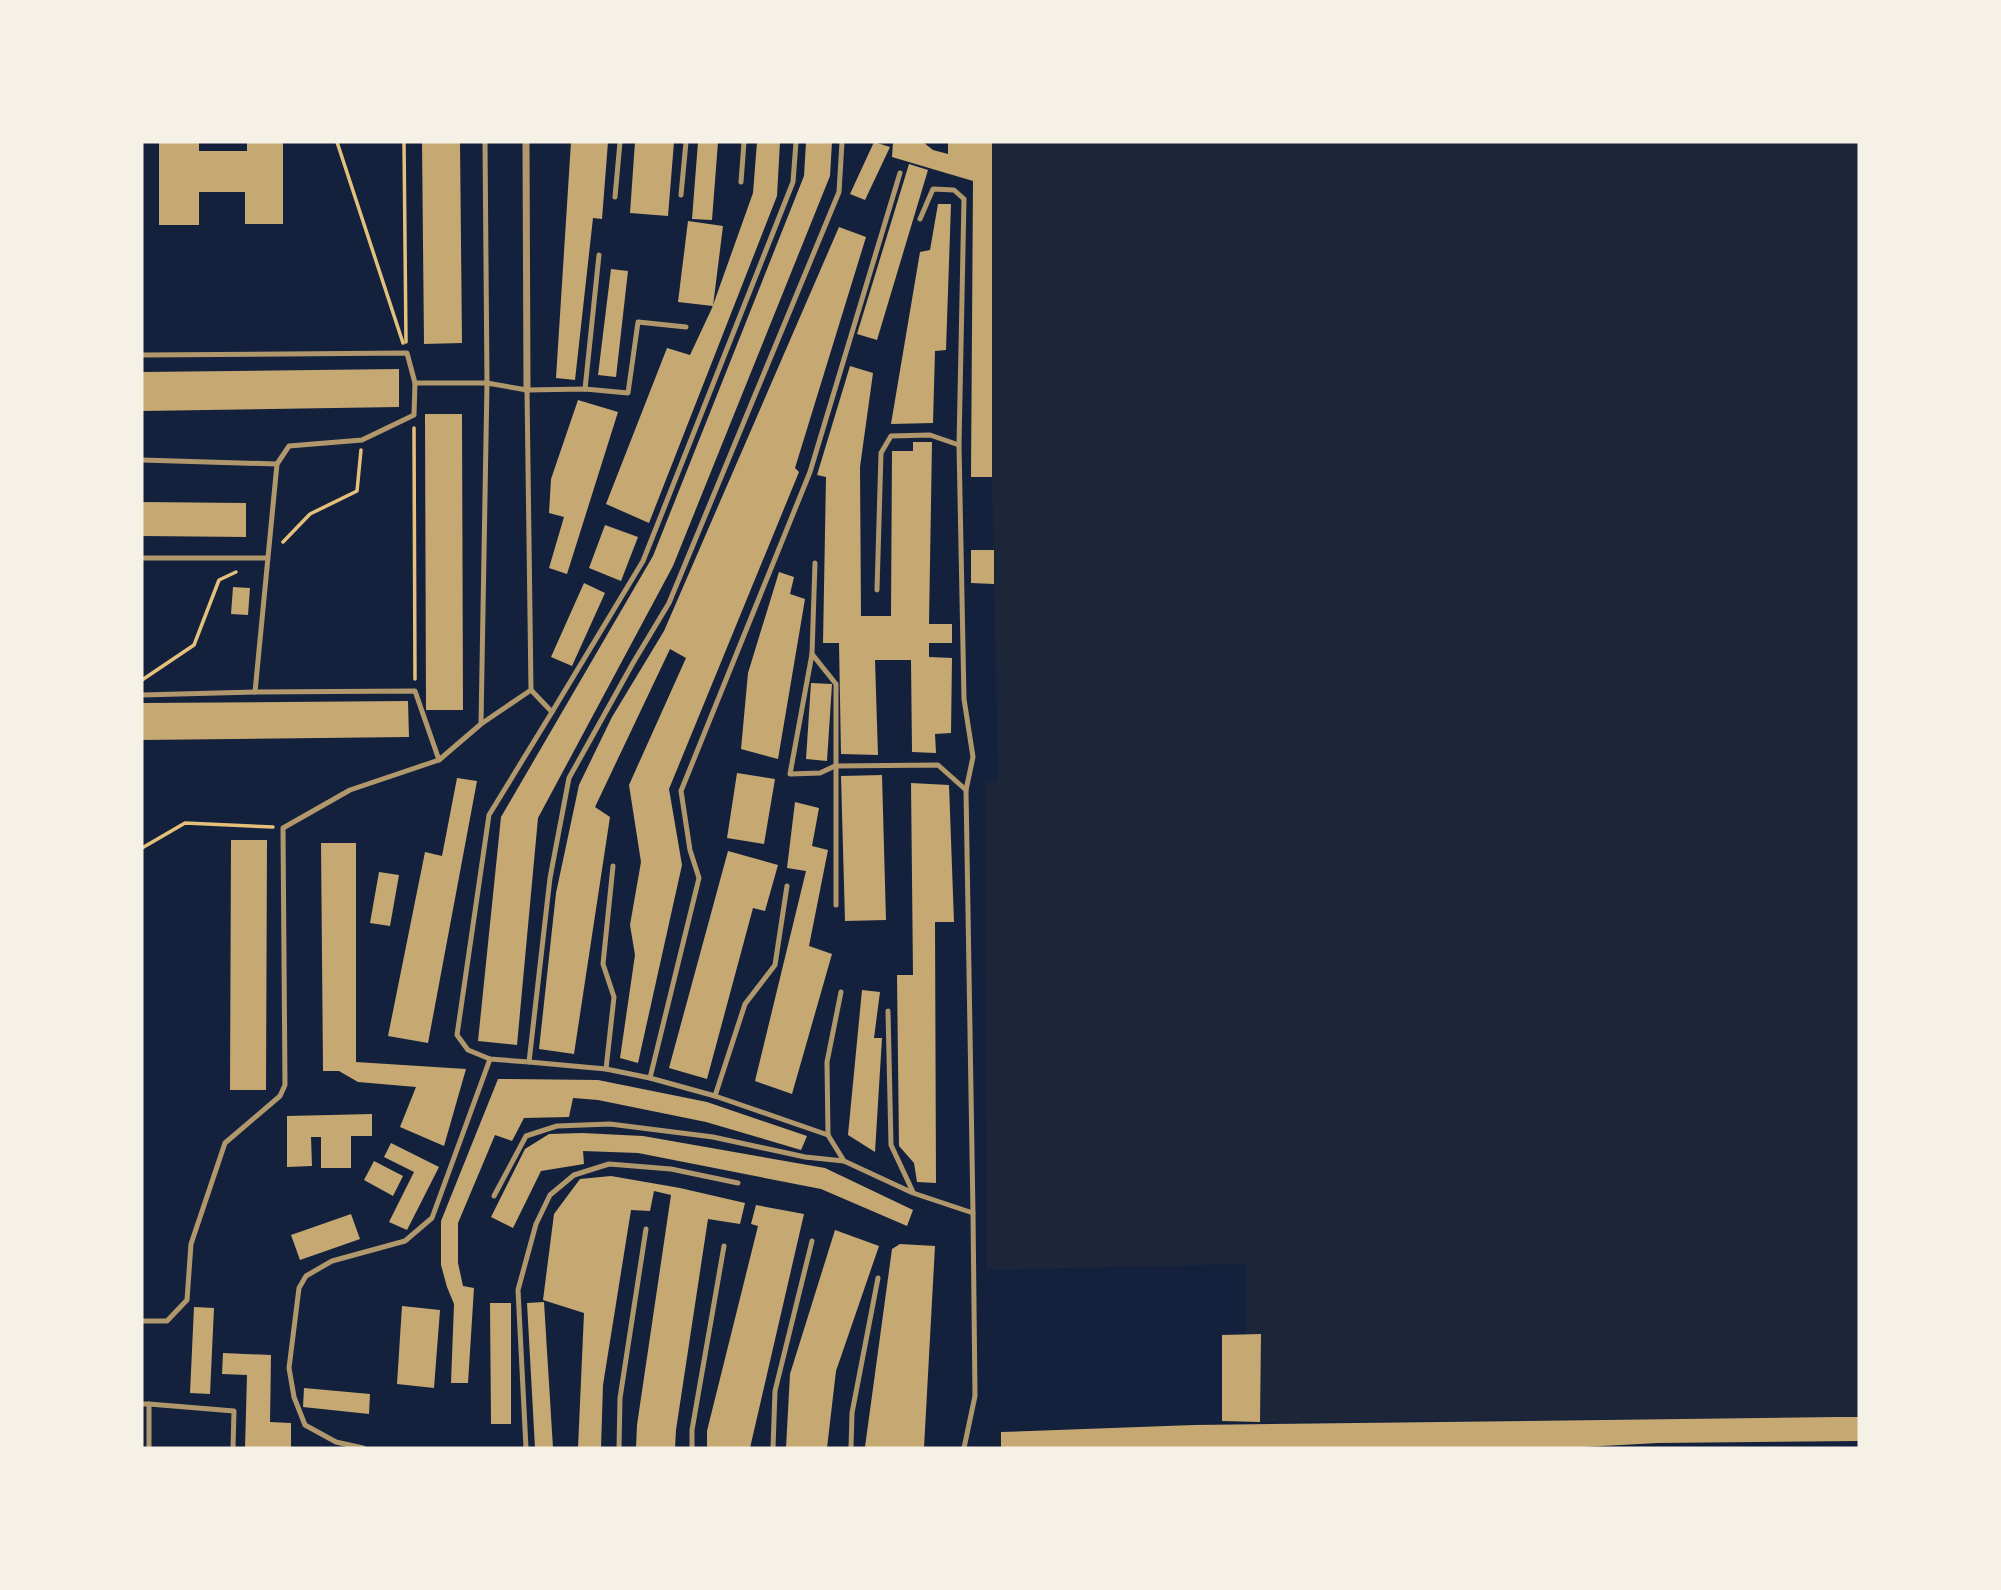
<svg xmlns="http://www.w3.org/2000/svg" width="2001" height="1590" font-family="Helvetica,sans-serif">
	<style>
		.green { fill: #1d2539 }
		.building { fill: #c6a872 }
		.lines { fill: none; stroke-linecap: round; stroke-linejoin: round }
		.path { stroke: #e5c07b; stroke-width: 3.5 }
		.service { stroke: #b1986c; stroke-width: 5 }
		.minor { stroke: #b1986c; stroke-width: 7 }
	</style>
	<rect width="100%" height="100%" fill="#14213d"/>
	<path class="green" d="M 992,142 L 1859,142 L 1859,1417 L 1260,1422 L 1261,1335 L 1246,1335 L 1246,1264 L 987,1270 L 985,781 L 998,781 L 992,477 Z"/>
	<g class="building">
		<path d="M 159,142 L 199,142 L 199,151 L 247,151 L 247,142 L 283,142 L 283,224 L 245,224 L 245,192 L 199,192 L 199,225 L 159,225 Z"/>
		<path d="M 422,142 L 460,142 L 462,343 L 424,344 Z"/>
		<path d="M 571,142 L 608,142 L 602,219 L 593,218 L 575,380 L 556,378 Z"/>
		<path d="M 635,142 L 674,142 L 668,216 L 630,213 Z"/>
		<path d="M 698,142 L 718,142 L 712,220 L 692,219 Z"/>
		<path d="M 757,142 L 780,142 L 777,196 L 649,523 L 606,504 L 667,348 L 690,355 L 712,308 L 753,193 Z"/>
		<path d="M 806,142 L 832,142 L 830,176 L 673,566 L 538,818 L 517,1045 L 478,1041 L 501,817 L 653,556 L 804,176 Z"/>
		<path d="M 874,142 L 890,147 L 865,200 L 850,194 Z"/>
		<path d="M 893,142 L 923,142 L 933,150 L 948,154 L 948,142 L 992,142 L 992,477 L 971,477 L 973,181 L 892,157 Z"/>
		<path d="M 909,164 L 928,170 L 877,340 L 857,334 Z"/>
		<path d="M 938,204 L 951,204 L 946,350 L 935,351 L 933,423 L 891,424 L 920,252 L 930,250 Z"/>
		<path d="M 688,221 L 723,226 L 713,306 L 678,302 Z"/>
		<path d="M 839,227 L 866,237 L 795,468 L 799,472 L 669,789 L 682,865 L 638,1063 L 620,1058 L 635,955 L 630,925 L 641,862 L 629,785 L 686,658 L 670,649 L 595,807 L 610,817 L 574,1054 L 539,1049 L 556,893 L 579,785 L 612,717 L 664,631 Z"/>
		<path d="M 611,269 L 628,271 L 616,377 L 598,375 Z"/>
		<path d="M 850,366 L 873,373 L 860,467 L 861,616 L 891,616 L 892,451 L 913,451 L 913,442 L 932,442 L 929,624 L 952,624 L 952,643 L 929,643 L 929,657 L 952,658 L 951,733 L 935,734 L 936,753 L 912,752 L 911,660 L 875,660 L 878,755 L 841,754 L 839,643 L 823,643 L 826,477 L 817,475 Z"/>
		<path d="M 399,369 L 399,407 L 142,411 L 142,372 Z"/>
		<path d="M 578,400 L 618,412 L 567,574 L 549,568 L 564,517 L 549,513 L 551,479 Z"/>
		<path d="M 425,414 L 462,414 L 463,710 L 426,710 Z"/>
		<path d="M 142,502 L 246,503 L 246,537 L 142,536 Z"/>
		<path d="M 605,525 L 638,537 L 621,581 L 589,568 Z"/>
		<path d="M 971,550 L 994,550 L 994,584 L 971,583 Z"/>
		<path d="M 779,572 L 794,577 L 790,594 L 805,599 L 778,759 L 741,749 L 748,673 Z"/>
		<path d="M 584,583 L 605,593 L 572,666 L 551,657 Z"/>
		<path d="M 233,587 L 250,588 L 248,615 L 231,614 Z"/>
		<path d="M 811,683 L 832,684 L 827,761 L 806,759 Z"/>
		<path d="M 408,701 L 409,737 L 142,740 L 142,703 Z"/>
		<path d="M 737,773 L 775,779 L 764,844 L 727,838 Z"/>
		<path d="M 882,775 L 886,920 L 845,921 L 841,776 Z"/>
		<path d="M 457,778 L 477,781 L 428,1043 L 388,1036 L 425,852 L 442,856 Z"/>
		<path d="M 911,783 L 949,785 L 954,922 L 935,922 L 936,1183 L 917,1182 L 914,1163 L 899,1146 L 897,975 L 913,975 Z"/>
		<path d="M 795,802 L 819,808 L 812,846 L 828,850 L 809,946 L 832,954 L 792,1094 L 755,1081 L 806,871 L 787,868 Z"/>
		<path d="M 231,840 L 267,840 L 266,1090 L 230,1090 Z"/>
		<path d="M 321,843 L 356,843 L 356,1062 L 466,1069 L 444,1146 L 400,1127 L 416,1087 L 358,1082 L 339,1071 L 323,1071 Z"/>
		<path d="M 728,851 L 778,865 L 765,911 L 753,908 L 707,1079 L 669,1068 Z"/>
		<path d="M 379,872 L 399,875 L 390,926 L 370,923 Z"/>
		<path d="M 862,990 L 880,992 L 874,1038 L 882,1038 L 875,1152 L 848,1135 Z"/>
		<path d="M 498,1079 L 598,1080 L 707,1102 L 807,1136 L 801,1150 L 706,1122 L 598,1100 L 573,1098 L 569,1117 L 524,1118 L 512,1141 L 495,1135 L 458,1223 L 458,1263 L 463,1286 L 474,1288 L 468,1383 L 451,1383 L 454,1304 L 447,1287 L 441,1265 L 441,1221 Z"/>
		<path d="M 372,1114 L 372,1136 L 351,1136 L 351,1168 L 321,1168 L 321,1137 L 311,1137 L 312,1166 L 287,1167 L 287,1116 Z"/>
		<path d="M 582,1133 L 643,1136 L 825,1168 L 913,1210 L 907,1226 L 821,1189 L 638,1153 L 583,1151 L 584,1164 L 541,1171 L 513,1228 L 491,1217 L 525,1149 L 549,1134 Z"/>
		<path d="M 391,1143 L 439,1167 L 407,1230 L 389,1222 L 414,1172 L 384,1157 Z"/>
		<path d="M 374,1161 L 403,1176 L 393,1196 L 364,1180 Z"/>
		<path d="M 611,1176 L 680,1188 L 745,1203 L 740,1224 L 708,1219 L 676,1430 L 675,1448 L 636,1448 L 637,1425 L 671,1195 L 654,1191 L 650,1211 L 631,1210 L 603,1385 L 601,1448 L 578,1448 L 584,1313 L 543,1300 L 554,1214 L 580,1179 Z"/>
		<path d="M 756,1205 L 804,1214 L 750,1448 L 707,1448 L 707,1431 L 758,1226 L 751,1224 Z"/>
		<path d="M 351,1214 L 360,1239 L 300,1260 L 291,1235 Z"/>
		<path d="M 835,1230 L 879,1246 L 836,1371 L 827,1448 L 786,1448 L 790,1374 Z"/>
		<path d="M 900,1244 L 935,1246 L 924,1448 L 865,1447 L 892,1249 Z"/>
		<path d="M 544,1302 L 553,1448 L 535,1448 L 527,1303 Z"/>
		<path d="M 490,1303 L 511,1303 L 511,1424 L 491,1424 Z"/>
		<path d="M 402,1306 L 440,1310 L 434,1388 L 397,1384 Z"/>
		<path d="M 194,1307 L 214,1308 L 210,1394 L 190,1393 Z"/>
		<path d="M 1261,1334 L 1260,1422 L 1222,1421 L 1222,1335 Z"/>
		<path d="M 223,1353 L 271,1355 L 270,1422 L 291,1423 L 291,1448 L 245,1448 L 247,1375 L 222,1374 Z"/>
		<path d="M 304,1388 L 370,1394 L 369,1414 L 303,1407 Z"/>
		<path d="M 1838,1417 L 1859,1417 L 1859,1441 L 1658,1443 L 1565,1448 L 1001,1448 L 1001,1432 L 1194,1425 Z"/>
	</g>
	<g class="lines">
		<g class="path">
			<path d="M 337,142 L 403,343"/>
			<path d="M 404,142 L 406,342"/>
			<path d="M 414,428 L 415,679"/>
			<path d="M 283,542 L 310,514 L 357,491 L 361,450"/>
			<path d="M 142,680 L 194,645 L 219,580 L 236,572"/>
			<path d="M 142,848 L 185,823 L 273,827"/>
		</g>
		<g class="service">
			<path d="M 842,142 L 839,192 L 669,603 L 633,663 L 569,778 L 550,878 L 529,1062 L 606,1069 L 650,1078 L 715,1096 L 828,1135 L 844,1161 L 913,1193 L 973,1213 L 975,1396 L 964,1448"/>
			<path d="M 741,182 L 744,142"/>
			<path d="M 681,195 L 686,142"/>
			<path d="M 615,197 L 620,142"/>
			<path d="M 920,219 L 933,189 L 954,190 L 964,199 L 959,445 L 964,699 L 973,757 L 966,790 L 973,1213"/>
			<path d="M 142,355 L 407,353 L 415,383"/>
			<path d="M 585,389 L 599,255"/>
			<path d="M 142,460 L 277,464"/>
			<path d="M 142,558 L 267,558"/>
			<path d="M 815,563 L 812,654 L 790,774 L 820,773 L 835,766 L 938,765 L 966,790"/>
			<path d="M 877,590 L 881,453 L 891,436 L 930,435 L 959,445"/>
			<path d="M 812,654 L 836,684 L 836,905"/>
			<path d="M 255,692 L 277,464 L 289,446 L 362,440 L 414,415 L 415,383 L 487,383 L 527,390 L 585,389 L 628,393 L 638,322 L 686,327"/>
			<path d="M 142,695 L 255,692 L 415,691 L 439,760"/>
			<path d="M 552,712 L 643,561 L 793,182 L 796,142"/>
			<path d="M 481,724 L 487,383 L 485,142"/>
			<path d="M 888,1011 L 891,1145 L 913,1192"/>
			<path d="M 529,1062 L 490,1059 L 468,1050 L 457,1035 L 489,815 L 552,712 L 531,690"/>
			<path d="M 606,1069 L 614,997 L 603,964 L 613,866"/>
			<path d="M 650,1078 L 699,878 L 690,850 L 681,791 L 810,472 L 900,173"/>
			<path d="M 715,1096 L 745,1004 L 775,965 L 787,886"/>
			<path d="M 828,1135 L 827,1062 L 841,992"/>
			<path d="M 494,1196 L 526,1136 L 557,1126 L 610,1124 L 713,1137 L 805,1157 L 844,1161"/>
			<path d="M 142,1321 L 167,1321 L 187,1300 L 191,1244 L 225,1143 L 280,1096 L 285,1085 L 283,828 L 350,790 L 439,760 L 481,724 L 531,690 L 527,390"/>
			<path d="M 142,1404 L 149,1404 L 149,1448"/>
			<path d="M 149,1404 L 234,1411 L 233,1448"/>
			<path d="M 363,1448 L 336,1442 L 305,1425 L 294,1397 L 289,1368 L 299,1288 L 306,1276 L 332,1261 L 405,1241 L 432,1218 L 490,1059"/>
			<path d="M 526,1448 L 518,1290 L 536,1224 L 550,1195 L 574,1175 L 609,1164 L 671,1169 L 738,1183"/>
			<path d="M 619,1448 L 620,1398 L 646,1229"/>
			<path d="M 692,1448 L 692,1430 L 724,1246"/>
			<path d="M 773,1448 L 775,1391 L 812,1241"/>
			<path d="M 851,1448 L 852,1413 L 878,1278"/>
		</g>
		<path class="minor" d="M 526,142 L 527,390"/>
	</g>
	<rect width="2001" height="1590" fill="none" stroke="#f6f1e7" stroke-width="287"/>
</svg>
